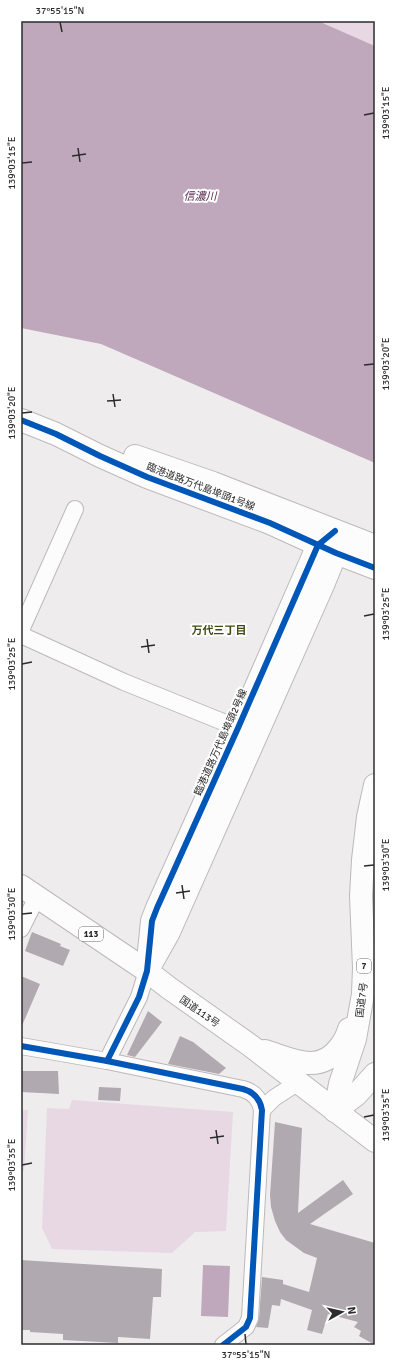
<svg xmlns="http://www.w3.org/2000/svg" width="396" height="1366" font-family="Signika,'Noto Sans JP',sans-serif">
	<style>
		.green { fill: #e7d8e4 }
		.water { fill: #c0a8bc }
		.building { fill: #b1a9b0 }
		.lines { fill: none; stroke-linecap: round; stroke-linejoin: round }
		.street-casing { stroke: #bcb9bb; stroke-width: 18 }
		.secondary-casing { stroke: #bcb9bb; stroke-width: 24 }
		.highway-casing { stroke: #bcb9bb; stroke-width: 24 }
		.street { stroke: #fdfcfc; stroke-width: 16 }
		.secondary { stroke: #fdfcfc; stroke-width: 22 }
		.highway { stroke: #fdfcfc; stroke-width: 22 }
		.cycleway-casing { stroke: #fff; stroke-width: 8 }
		.cycleway { stroke: #0057b8; stroke-width: 6 }
		.ticks { fill: none; stroke: #2d2c2d; stroke-width: 1.5 }
		.labels { text-anchor: middle; stroke-width: 4; stroke-linejoin: round; paint-order: stroke }
		.shield { fill: #fff; stroke: #6c6b6c; stroke-width: 1 }
		.shield-label { font-size: 9px; font-weight: bold; fill: #2d2c2d }
		.street-label { font-size: 10px; fill: #2d2c2d; stroke: #fff }
		.water-label { font-size: 11px; font-style: italic; fill: #53274e; stroke: #fff }
		.neighbourhood-label { font-size: 11px; font-weight: bold; fill: #3d4a12; stroke: #fff }
		.neatline { fill: none; stroke: #2d2c2d; stroke-width: 1.5 }
		.ticks-label { font-size: 10px; text-anchor: middle; fill: #2d2c2d }
	</style>
	<rect width="100%" height="100%" fill="#efecee"/>
	<g class="green">
		<path d="M 318,21 L 375,21 L 375,46 Z"/>
		<path d="M 72,1100 L 233,1112 L 226,1231 L 195,1232 L 172,1253 L 52,1249 L 42,1228 L 47,1108 L 69,1109 Z"/>
		<path d="M 21,1110 L 28,1110 L 24,1171 L 21,1170 Z"/>
	</g>
	<g class="water">
		<path d="M 21,21 L 318,21 L 375,46 L 375,463 L 101,344 L 21,328 Z"/>
		<path d="M 203,1265 L 230,1266 L 228,1317 L 201,1316 Z"/>
	</g>
	<g class="building">
		<path d="M 32,932 L 61,944 L 60,946 L 70,950 L 63,966 L 25,951 Z"/>
		<path d="M 21,976 L 40,984 L 21,1028 Z"/>
		<path d="M 148,1011 L 162,1022 L 135,1057 L 127,1055 Z"/>
		<path d="M 180,1036 L 193,1042 L 226,1068 L 219,1074 L 168,1064 Z"/>
		<path d="M 21,1071 L 58,1071 L 59,1094 L 21,1092 Z"/>
		<path d="M 99,1087 L 121,1088 L 120,1101 L 98,1100 Z"/>
		<path d="M 275,1122 L 302,1128 L 298,1213 L 343,1180 L 353,1194 L 310,1224 L 375,1243 L 375,1345 L 359,1336 L 361,1331 L 354,1327 L 358,1322 L 328,1314 L 322,1334 L 307,1330 L 312,1310 L 281,1299 L 280,1306 L 272,1305 L 268,1328 L 256,1327 L 259,1319 L 262,1277 L 283,1280 L 283,1284 L 309,1292 L 317,1258 L 304,1253 L 286,1240 L 280,1232 L 275,1221 L 271,1207 L 270,1195 Z"/>
		<path d="M 21,1260 L 162,1269 L 161,1297 L 153,1297 L 150,1339 L 118,1337 L 118,1343 L 63,1340 L 63,1334 L 30,1332 L 30,1330 L 21,1330 Z"/>
	</g>
	<g class="lines">
		<defs>
			<g id="street">
				<path d="M 21,630 L 75,509"/>
				<path d="M 21,635 L 124,682 L 238,728"/>
				<path d="M 21,929 L 37,897"/>
				<path d="M 21,1046 L 107,1061 L 243,1089 C 254,1092 260,1099 262,1110 L 250,1318 L 246,1327 L 223,1345"/>
				<path d="M 107,1061 L 139,997 L 147,971"/>
				<path d="M 262,1110 L 274,1098 L 297,1083"/>
			</g>
			<g id="secondary">
				<path d="M 21,420 L 56,434 L 100,456 L 147,477 L 270,523 L 336,553 L 375,568"/>
				<path d="M 135,456 L 213,483 L 375,546"/>
				<path d="M 151,964 L 169,932 L 323,585 L 336,553 L 335,531"/>
				<path d="M 147,971 L 152,921 L 157,908 L 238,728 L 318,545 L 335,531"/>
			</g>
			<g id="highway">
				<path d="M 21,886 L 147,971 L 169,988 L 251,1046 L 375,1141"/>
				<path d="M 265,1051 C 291,1059 319,1075 339,1048 C 344,1042 347,1036 349,1029"/>
				<path d="M 335,1111 L 340,1084 L 355,1039 L 363,994 L 364,968 L 361,896 L 363,860 L 368,817 L 375,785"/>
				<path d="M 335,1111 L 356,1095 L 375,1074"/>
			</g>
		</defs>
		<use href="#street" class="street-casing"/>
		<use href="#secondary" class="secondary-casing"/>
		<use href="#highway" class="highway-casing"/>
		<use href="#street" class="street"/>
		<use href="#secondary" class="secondary"/>
		<use href="#highway" class="highway"/>
		<defs>
			<g id="cycleway">
				<path d="M 21,420 L 56,434 L 100,456 L 147,477 L 270,523 L 336,553 L 375,568"/>
				<path d="M 21,1046 L 107,1061 L 243,1089 C 254,1092 260,1099 262,1110 L 250,1318 L 246,1327 L 223,1345"/>
				<path d="M 107,1061 L 139,997 L 147,971 L 152,921 L 157,908 L 238,728 L 318,545 L 335,531"/>
			</g>
		</defs>
		<use href="#cycleway" class="cycleway-casing"/>
		<use href="#cycleway" class="cycleway"/>
	</g>
	<path class="ticks" d="M 60,22 L 62,32M 364,115 L 374,113M 78,148 L 80,162M 72,156 L 86,154M 22,163 L 32,162M 364,365 L 374,364M 113,394 L 115,407M 107,401 L 121,400M 22,413 L 32,412M 364,616 L 374,614M 147,639 L 149,653M 141,647 L 155,645M 22,664 L 32,662M 364,866 L 374,865M 182,885 L 184,899M 176,893 L 190,891M 22,914 L 32,913M 364,1117 L 374,1115M 216,1130 L 218,1144M 210,1138 L 224,1136M 22,1165 L 32,1163M 245,1334 L 246,1344"/>
	<g class="labels">
		<g class="shield">
			<rect x="79" y="927" width="24" height="14" rx="3"/>
			<rect x="357" y="959" width="14" height="14" rx="3"/>
		</g>
		<g class="shield-label">
			<text x="91" y="937">113</text>
			<text x="364" y="969">7</text>
		</g>
		<g class="street-label">
			<text transform="translate(201 486) rotate(21)" y="4">臨港道路万代島埠頭1号線</text>
			<text transform="translate(220 742) rotate(-66)" y="4">臨港道路万代島埠頭2号線</text>
			<text transform="translate(361 1000) rotate(-83)" y="4">国道7号</text>
			<text transform="translate(200 1011) rotate(35)" y="4">国道113号</text>
		</g>
		<g class="water-label">
			<text x="200" y="200">信濃川</text>
		</g>
		<g class="neighbourhood-label">
			<text x="219" y="634">万代三丁目</text>
		</g>
	</g>
	<rect width="396" height="1366" fill="none" stroke="#ffffff" stroke-width="44"/>
	<g transform="translate(342 1312) rotate(82)" stroke="#ffffff" stroke-width="3" paint-order="stroke">
	<path d="M0-3L7 15L0 10L-7 15Z" fill="#2d2c2d"/>
	<text y="-6" font-size="11" font-weight="bold" text-anchor="middle" fill="#2d2c2d">N</text>
	</g>
	<rect x="22" y="22" width="352" height="1322" class="neatline"/>
	<g class="ticks-label">
		<text x="60" y="14">37°55'15"N</text>
		<text transform="translate(385 113) rotate(-90)" y="4">139°03'15"E</text>
		<text transform="translate(11 163) rotate(-90)" y="4">139°03'15"E</text>
		<text transform="translate(385 364) rotate(-90)" y="4">139°03'20"E</text>
		<text transform="translate(11 413) rotate(-90)" y="4">139°03'20"E</text>
		<text transform="translate(385 614) rotate(-90)" y="4">139°03'25"E</text>
		<text transform="translate(11 664) rotate(-90)" y="4">139°03'25"E</text>
		<text transform="translate(385 865) rotate(-90)" y="4">139°03'30"E</text>
		<text transform="translate(11 914) rotate(-90)" y="4">139°03'30"E</text>
		<text transform="translate(385 1115) rotate(-90)" y="4">139°03'35"E</text>
		<text transform="translate(11 1165) rotate(-90)" y="4">139°03'35"E</text>
		<text x="246" y="1358">37°55'15"N</text>
	</g>
</svg>
